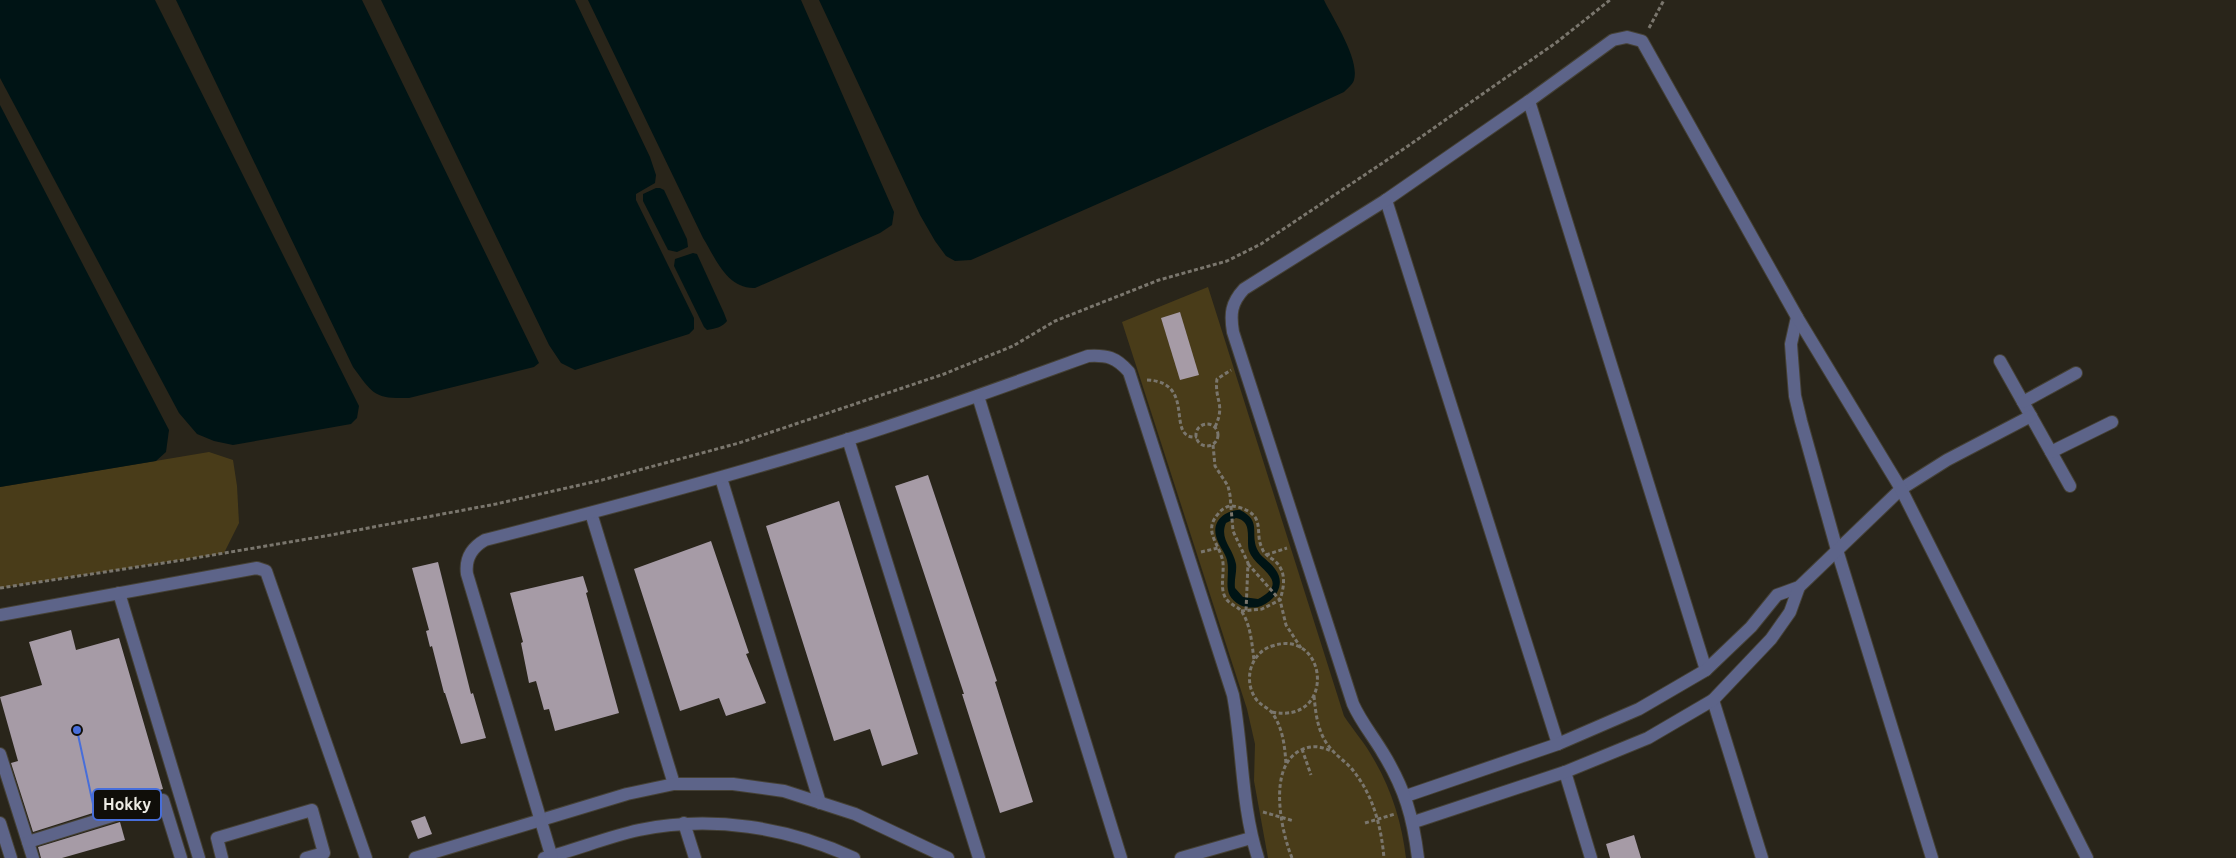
<svg xmlns="http://www.w3.org/2000/svg" width="2236" height="858" font-family="Ubuntu,sans-serif">
	<style>
		.green { fill: #493c19 }
		.water { fill: #001415; fill-rule: evenodd }
		.building { fill: #a69ba6 }
		.lines { fill: none; stroke-linecap: round; stroke-linejoin: round }
		.minor-casing { stroke: #454136; stroke-width: 14 }
		.path { stroke: #7a766d; stroke-width: 3; stroke-dasharray: 4 2.5; stroke-linecap: butt }
		.minor { stroke: #5d6489; stroke-width: 12 }
		.leader { fill: none; stroke: #476eda; stroke-width: 2 }
		.callout-dot { fill: #476eda; stroke: #100e09; stroke-width: 2 }
		.callout { fill: #100e09; stroke: #476eda; stroke-width: 2 }
		.callout-label { font-size: 16px; text-anchor: middle; font-weight: bold; fill: #eeece4 }
	</style>
	<rect width="100%" height="100%" fill="#29251a"/>
	<g class="green">
		<path d="M 1208,287 L 1344,716 C 1353,730 1365,743 1373,758 C 1391,788 1402,823 1406,858 L 1268,858 L 1254,781 L 1255,744 L 1247,709 L 1122,322 Z"/>
		<path d="M 209,452 L 233,460 L 237,486 L 239,523 L 224,553 L 0,588 L 0,487 Z"/>
	</g>
	<g class="water">
		<path d="M 0,0 L 155,0 L 359,406 L 357,418 L 351,424 L 233,445 L 214,441 L 197,434 L 179,413 L 0,78 Z"/>
		<path d="M 176,0 L 362,0 L 539,363 L 534,367 L 409,398 C 374,399 373,394 353,367 Z"/>
		<path d="M 381,0 L 575,0 L 650,157 L 656,175 L 655,183 L 636,194 L 636,200 L 694,318 L 694,329 L 689,334 L 575,370 L 561,363 L 549,345 Z"/>
		<path d="M 588,0 L 801,0 L 894,212 L 892,225 L 880,233 L 755,288 C 727,289 716,259 703,238 Z"/>
		<path d="M 819,0 L 1324,0 C 1333,19 1360,59 1354,80 C 1353,84 1348,88 1344,92 L 1170,172 L 971,260 L 955,261 L 946,256 L 935,241 L 920,215 Z"/>
		<path d="M 0,105 L 169,430 L 166,452 L 156,461 L 0,487 Z"/>
		<path d="M 656,188 L 660,188 L 664,190 L 687,239 L 688,247 L 677,252 L 668,250 L 643,201 L 643,194 Z"/>
		<path d="M 693,253 L 697,254 L 724,313 L 727,321 C 723,327 714,329 707,330 L 704,327 L 674,266 L 675,259 Z"/>
		<path d="M 1240,510 C 1262,521 1250,532 1257,549 C 1261,558 1270,561 1275,569 C 1287,584 1275,602 1258,607 C 1252,608 1246,608 1240,605 C 1220,594 1231,578 1227,560 C 1225,552 1218,545 1216,536 C 1212,520 1226,510 1240,510 ZM 1236,518 C 1253,521 1246,539 1249,551 C 1255,569 1293,581 1258,599 L 1243,597 L 1235,588 C 1234,579 1237,572 1236,564 C 1233,548 1219,539 1226,523 Z"/>
	</g>
	<g class="building">
		<path d="M 1180,312 L 1199,375 L 1180,380 L 1161,318 Z"/>
		<path d="M 928,475 L 997,681 L 995,682 L 1033,802 L 1000,813 L 962,694 L 964,694 L 895,486 Z"/>
		<path d="M 839,501 L 918,754 L 882,766 L 870,729 L 834,741 L 766,526 Z"/>
		<path d="M 711,541 L 749,653 L 746,654 L 766,703 L 726,716 L 719,698 L 680,711 L 634,569 Z"/>
		<path d="M 438,562 L 471,694 L 473,693 L 486,738 L 461,744 L 445,693 L 444,693 L 432,646 L 430,647 L 426,631 L 429,630 L 412,568 Z"/>
		<path d="M 583,576 L 588,592 L 586,593 L 619,713 L 555,731 L 549,709 L 544,710 L 536,681 L 529,683 L 521,643 L 523,642 L 510,593 Z"/>
		<path d="M 71,630 L 76,650 L 119,638 L 163,789 L 114,803 L 115,806 L 33,832 L 11,763 L 18,761 L 0,697 L 42,685 L 29,642 Z"/>
		<path d="M 425,816 L 432,834 L 418,839 L 411,821 Z"/>
		<path d="M 120,822 L 125,840 L 62,858 L 41,858 L 38,847 Z"/>
		<path d="M 1634,835 L 1641,858 L 1610,858 L 1606,844 Z"/>
	</g>
	<g class="lines">
		<defs>
			<g id="minor">
				<path d="M 1529,101 L 1706,670"/>
				<path d="M 1386,200 L 1558,744"/>
				<path d="M 1797,317 L 1791,344 L 1792,358 L 1795,396 L 1801,421 L 1837,550 L 1932,858"/>
				<path d="M 2000,361 L 2070,486"/>
				<path d="M 978,396 L 1121,858"/>
				<path d="M 2023,402 L 2076,373"/>
				<path d="M 848,439 L 979,858"/>
				<path d="M 2051,452 L 2112,422"/>
				<path d="M 721,478 L 820,803"/>
				<path d="M 591,513 L 674,784"/>
				<path d="M 119,593 L 199,858"/>
				<path d="M 0,615 L 257,568 L 266,571 L 366,858"/>
				<path d="M 1713,700 L 1762,858"/>
				<path d="M 0,754 L 33,858"/>
				<path d="M 1565,772 L 1591,858"/>
				<path d="M 1406,796 L 1558,744 L 1639,709 L 1706,670 L 1751,627 L 1777,595 L 1799,587 L 1901,489 L 1947,460 L 2031,416"/>
				<path d="M 1414,822 L 1565,772 L 1648,738 L 1713,700 L 1771,639 L 1790,612 L 1799,587"/>
				<path d="M 0,823 L 11,858"/>
				<path d="M 684,823 L 695,858"/>
				<path d="M 28,842 L 163,800 L 181,858"/>
				<path d="M 222,858 L 217,838 L 312,810 L 324,853 L 306,858"/>
				<path d="M 415,858 L 627,794 L 674,784 L 733,784 L 784,791 L 855,814 L 948,858"/>
				<path d="M 544,858 C 576,850 607,837 639,830 C 711,815 788,827 854,858"/>
				<path d="M 552,858 L 467,574 C 465,559 471,548 485,540 C 607,509 729,477 849,439 C 929,414 1008,385 1088,356 C 1107,355 1116,357 1129,372 L 1233,695 C 1243,748 1241,806 1258,858"/>
				<path d="M 1181,858 L 1251,838"/>
				<path d="M 1418,858 C 1413,817 1405,789 1383,753 C 1373,736 1361,722 1353,704 L 1233,332 C 1230,314 1231,303 1244,289 L 1386,200 L 1529,101 L 1613,40 L 1627,37 L 1642,41 L 1797,317 L 1901,489 L 2087,858"/>
			</g>
		</defs>
		<use href="#minor" class="minor-casing"/>
		<g class="path">
			<path d="M 1649,28 L 1664,0"/>
			<path d="M 1147,380 C 1198,382 1164,440 1197,437"/>
			<circle cx="1207" cy="435" r="11"/>
			<path d="M 1215,427 C 1226,404 1214,400 1217,379 L 1231,370"/>
			<path d="M 1213,445 L 1215,466 L 1228,486 L 1230,495 L 1233,531 L 1248,563 L 1246,611"/>
			<path d="M 1201,552 L 1218,548"/>
			<path d="M 1266,555 L 1287,548"/>
			<path d="M 1248,564 L 1280,600 L 1286,625 L 1301,648"/>
			<path d="M 0,588 L 183,560 L 331,535 L 496,504 L 602,480 L 739,443 L 944,374 L 1013,346 L 1055,321 L 1159,280 L 1227,261 L 1261,244 L 1408,146 L 1557,42 L 1610,0"/>
			<path d="M 1241,611 L 1262,609 L 1280,600 C 1284,587 1287,572 1275,561 C 1270,557 1264,555 1262,548 C 1255,535 1264,520 1248,511 C 1243,508 1236,506 1230,506 C 1225,507 1221,510 1218,514 C 1202,532 1221,545 1223,563 C 1224,575 1220,587 1225,597 C 1229,605 1238,606 1242,612 C 1251,626 1252,645 1254,660"/>
			<path d="M 1314,696 C 1316,716 1318,735 1332,750 C 1338,757 1346,762 1352,769 C 1373,795 1381,825 1384,858"/>
			<path d="M 1272,712 C 1337,725 1328,627 1272,646 C 1250,653 1243,681 1256,699 C 1261,706 1269,708 1273,714 C 1283,729 1285,747 1286,765"/>
			<path d="M 1302,749 L 1311,775"/>
			<path d="M 1263,812 L 1294,821"/>
			<path d="M 1365,823 L 1395,814"/>
			<path d="M 1292,858 C 1281,831 1267,766 1301,750 C 1311,745 1321,746 1331,751"/>
		</g>
		<use href="#minor" class="minor"/>
	</g>
	<path class="leader" d="M77 730L93 804"/>
	<circle class="callout-dot" cx="77" cy="730" r="5"/>
	<rect class="callout" x="93" y="789" width="68" height="31" rx="5"/>
	<g class="callout-label">
		<text x="127" y="810">Hokky</text>
	</g>
</svg>
